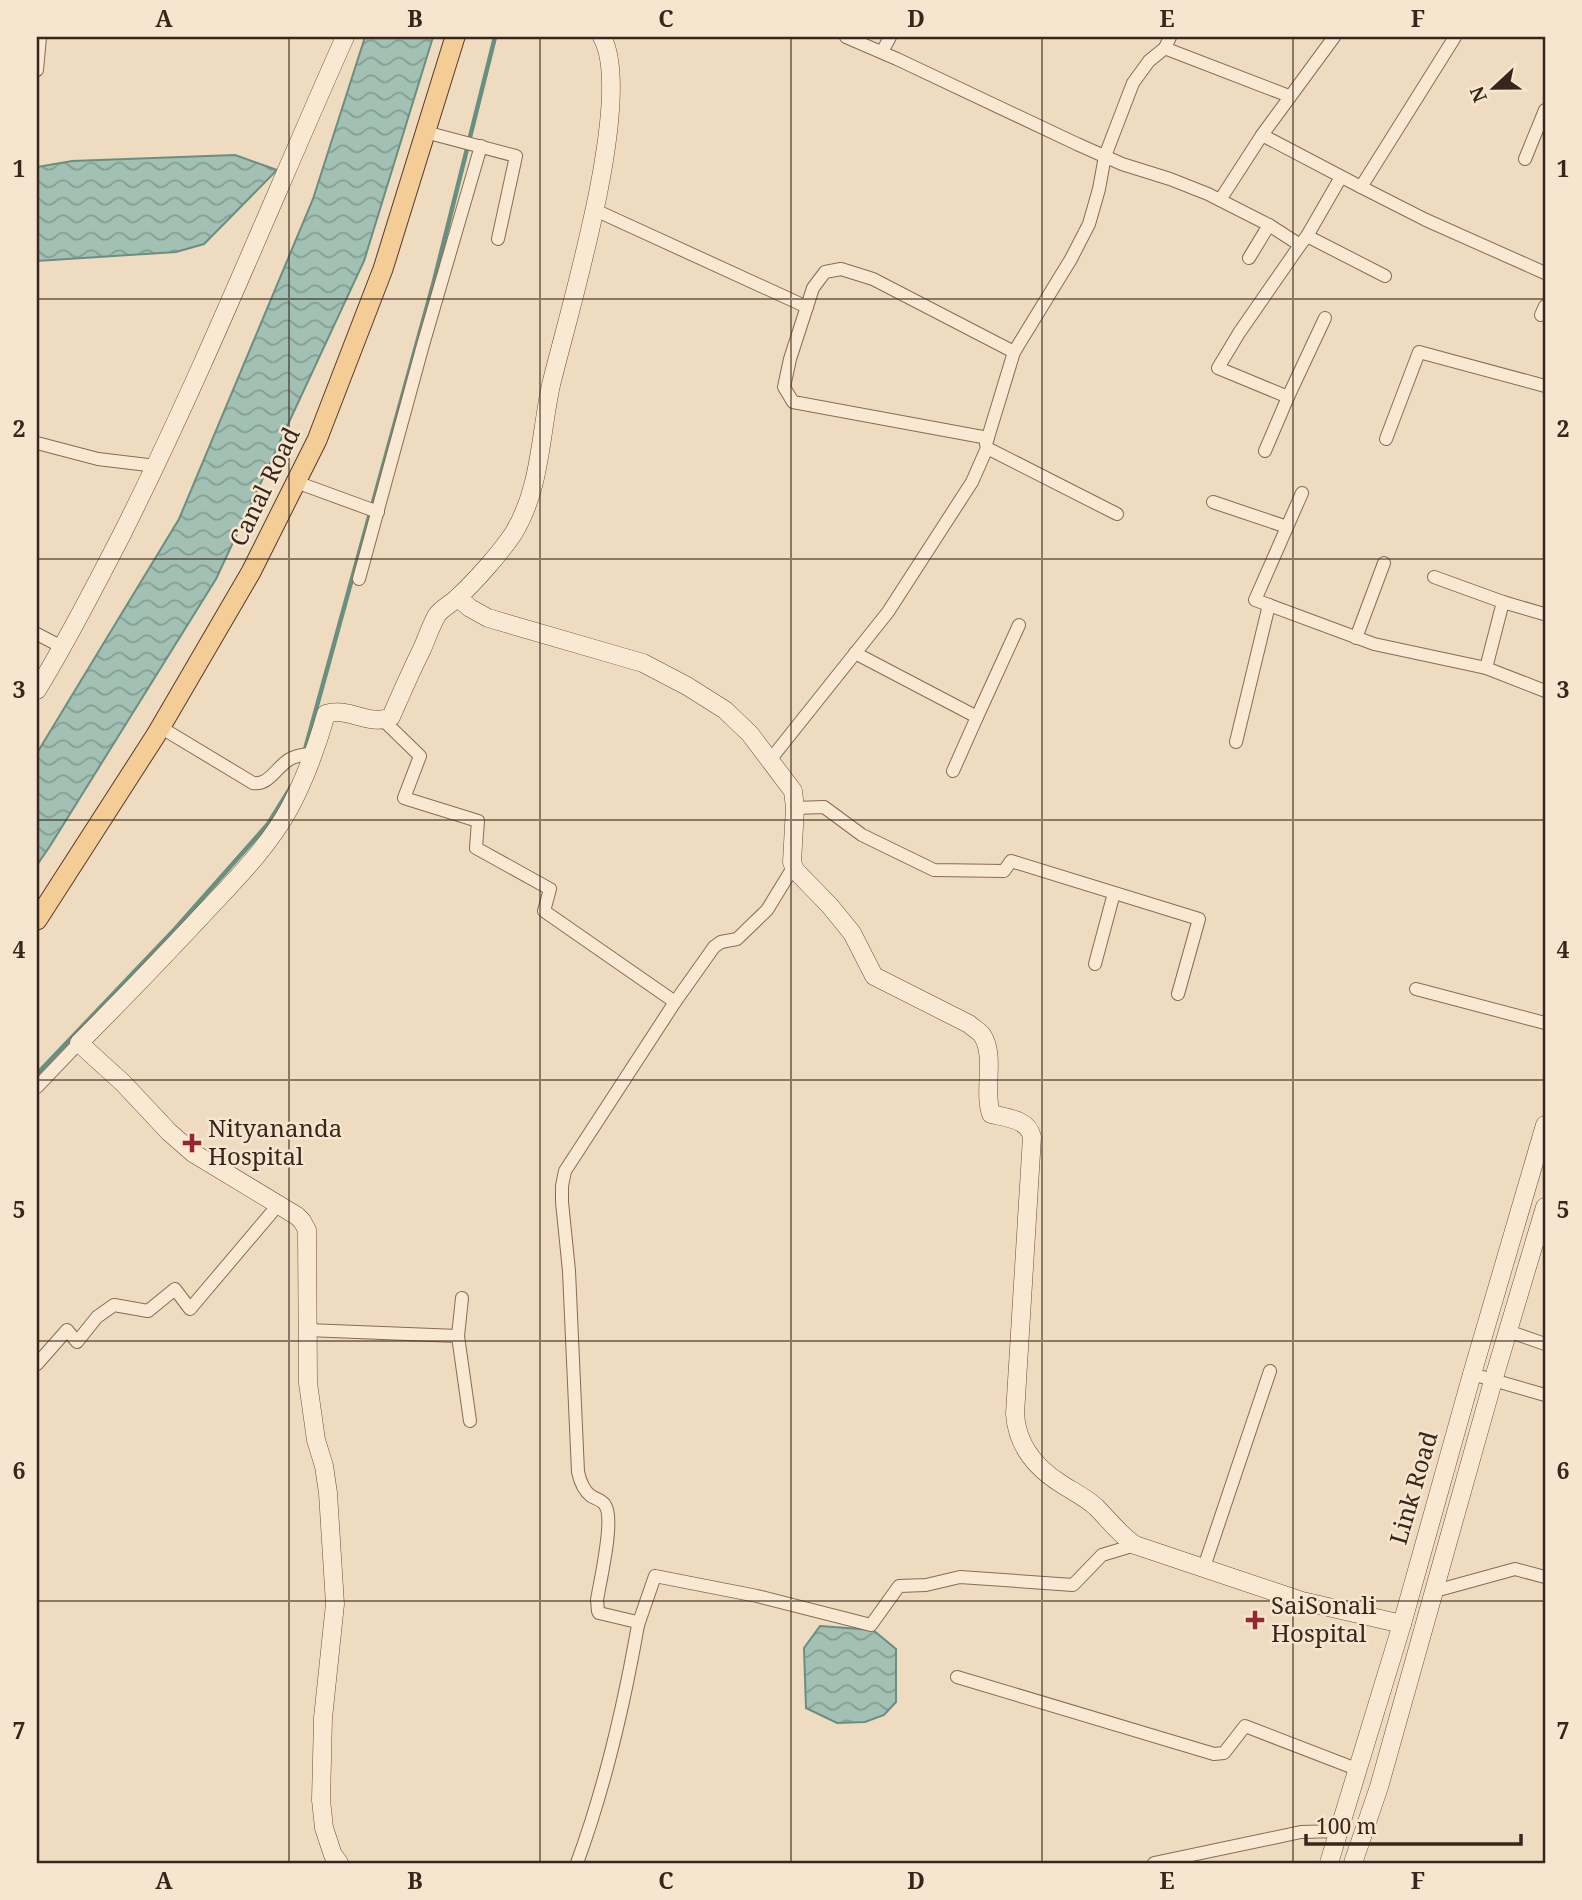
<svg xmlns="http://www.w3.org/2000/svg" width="1582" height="1900" font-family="'Noto Serif',serif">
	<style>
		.water { fill: url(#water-waves); stroke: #698f81; stroke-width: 2 }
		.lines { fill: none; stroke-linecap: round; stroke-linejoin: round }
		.stream { stroke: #698f81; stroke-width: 4.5 }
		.street-casing { stroke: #886b57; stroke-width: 14 }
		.secondary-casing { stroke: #6a4d3a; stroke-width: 19 }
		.primary-casing { stroke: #563a2c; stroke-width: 21 }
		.street { stroke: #fae9d2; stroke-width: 12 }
		.secondary { stroke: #fae9d2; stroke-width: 18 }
		.primary { stroke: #f4cc95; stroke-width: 19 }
		.grid { fill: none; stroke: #37261c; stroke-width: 2; stroke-opacity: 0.55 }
		.poi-dot { fill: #992533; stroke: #f6e6cf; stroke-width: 2.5 }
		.labels { text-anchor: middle; stroke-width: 5; stroke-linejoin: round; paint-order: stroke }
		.street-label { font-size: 24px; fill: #37261c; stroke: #f6e6cf }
		.poi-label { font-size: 24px; fill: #37261c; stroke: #f6e6cf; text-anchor: start }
		.neatline { fill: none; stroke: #37261c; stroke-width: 2.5 }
		.grid-label { font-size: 23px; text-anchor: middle; font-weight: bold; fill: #37261c }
	</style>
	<defs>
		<pattern id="water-waves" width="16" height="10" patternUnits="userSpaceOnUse" patternTransform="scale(1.75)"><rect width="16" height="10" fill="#a2c1b4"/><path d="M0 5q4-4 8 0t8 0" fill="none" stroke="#859d92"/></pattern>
	</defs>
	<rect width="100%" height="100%" fill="#efdbbf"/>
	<g class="water">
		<path d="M 365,37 L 433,37 L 364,261 L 216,579 L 50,846 L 37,865 L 37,753 L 179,519 L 313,199 Z"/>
		<path d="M 235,155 L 277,170 L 204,244 L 176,252 L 37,261 L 37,167 L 72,161 Z"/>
		<path d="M 820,1626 L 873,1630 L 896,1649 L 896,1702 L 884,1715 L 865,1722 L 837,1723 L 806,1708 L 804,1648 Z"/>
	</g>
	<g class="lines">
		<g class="stream">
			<path d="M 304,753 L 434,281 L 495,37"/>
			<path d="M 37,1074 L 175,929 L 268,824 L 291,787"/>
		</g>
		<defs>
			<g id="street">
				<path d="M 846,37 L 897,59 L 1077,144 L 1122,164 L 1170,179 L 1208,194 L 1269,225 L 1300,245 L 1239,333 L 1218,368 L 1288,397 L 1265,451"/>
				<path d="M 1170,37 L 1165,48 L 1172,51 L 1289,96"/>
				<path d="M 1334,37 L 1262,135 L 1361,187 L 1455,37"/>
				<path d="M 882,52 L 890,37"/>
				<path d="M 37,70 L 40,37"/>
				<path d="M 425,132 L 516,156 L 498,239"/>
				<path d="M 1525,159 L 1545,110"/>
				<path d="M 1361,187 L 1426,220 L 1545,273"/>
				<path d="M 1220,200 L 1262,135"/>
				<path d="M 595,210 L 807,307"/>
				<path d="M 1307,236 L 1341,177"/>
				<path d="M 1300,245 L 1307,236 L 1385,276"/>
				<path d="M 1249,258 L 1269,225"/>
				<path d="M 1541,315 L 1545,306"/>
				<path d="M 1288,397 L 1325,318"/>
				<path d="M 988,438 L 793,402 L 784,387 L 790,359 L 813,288 L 825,272 L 841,269 L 873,279 L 1014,352"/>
				<path d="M 1386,439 L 1419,352 L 1545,386"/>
				<path d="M 37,443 L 98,459 L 156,466"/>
				<path d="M 987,448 L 1117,514"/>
				<path d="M 296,482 L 378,512"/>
				<path d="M 1213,502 L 1287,527"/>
				<path d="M 1434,577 L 1503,602 L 1486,668"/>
				<path d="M 359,579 L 423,345 L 481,146"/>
				<path d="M 1503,602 L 1544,614"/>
				<path d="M 1269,605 L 1255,600 L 1302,493"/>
				<path d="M 37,634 L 62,647"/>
				<path d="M 1356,638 L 1384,563"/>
				<path d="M 855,653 L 977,717 L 953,771"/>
				<path d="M 977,717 L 1019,625"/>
				<path d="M 383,720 L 420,756 L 404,798 L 478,821 L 476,848 L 550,889 L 544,911 L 675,1002"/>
				<path d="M 160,727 L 253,783 C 269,786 277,766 290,759 C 297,755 305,755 313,753"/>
				<path d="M 1236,742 L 1269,605 L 1374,644 L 1486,668 L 1545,691"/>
				<path d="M 770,760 L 888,612 L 972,482 L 987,448 L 986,444 L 1014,352 L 1071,259 L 1089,224 L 1099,189 L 1105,156 L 1133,83 L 1149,61 L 1165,48"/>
				<path d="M 795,808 L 824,807 L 862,835 L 934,870 L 1004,871 L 1011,861 L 1199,919 L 1178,994"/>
				<path d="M 1095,964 L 1114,893"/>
				<path d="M 1416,989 L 1545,1023"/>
				<path d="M 37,1087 L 79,1043"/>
				<path d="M 307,1330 L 458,1336 L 470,1421"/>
				<path d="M 1508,1331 L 1545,1344"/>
				<path d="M 458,1336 L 462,1298"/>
				<path d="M 37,1364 L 67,1330 L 77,1342 L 97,1317 L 114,1305 L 148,1311 L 175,1289 L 190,1309 L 278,1205"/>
				<path d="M 1472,1374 L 1545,1395"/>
				<path d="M 1204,1567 L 1270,1371"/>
				<path d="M 1435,1591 L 1515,1569 L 1545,1577"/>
				<path d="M 638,1625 L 655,1576 L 757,1596 L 871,1625 L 899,1586 L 926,1585 L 960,1577 L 1073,1585 L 1102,1555 L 1135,1545"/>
				<path d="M 957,1677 L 1214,1754 L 1224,1753 L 1245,1726 L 1359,1770"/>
				<path d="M 577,1863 C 605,1787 624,1705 638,1625 L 637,1622 L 599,1613 L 598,1611 L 597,1600 C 600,1581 615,1519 605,1505 C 602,1500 596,1499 591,1496 C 583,1490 580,1481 578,1472 L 569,1271 L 562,1202 L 562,1186 L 565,1171 L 675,1002 L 714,947 L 721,942 L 737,939 L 767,910 L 794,866"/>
				<path d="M 1154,1863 L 1301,1832 L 1339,1831"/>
			</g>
			<g id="secondary">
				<path d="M 458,598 L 470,608 L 488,618 L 643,663 L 687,686 L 725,710 L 750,734 L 793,791 L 795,808 L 792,862 L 795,870 L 830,906 L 852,933 L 874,976 L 969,1024 C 973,1028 979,1031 982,1035 C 996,1055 983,1090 991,1114 C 1007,1118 1028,1119 1032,1137 L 1015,1414 C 1017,1445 1035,1467 1060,1483 C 1072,1491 1085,1497 1096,1507 C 1109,1520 1119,1534 1135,1545 L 1302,1601 L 1402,1624"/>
				<path d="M 37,690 C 68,640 94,588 121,536 C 203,373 271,203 345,37"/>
				<path d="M 339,1863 L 333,1855 L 324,1828 L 321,1800 L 323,1718 L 335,1604 L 328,1493 L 324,1466 L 316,1440 L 308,1383 L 307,1230 L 302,1221 L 297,1216 L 193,1153 L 169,1132 L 123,1083 L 79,1043 C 123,999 166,954 209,908 C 238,877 268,847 289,809 C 305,779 317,746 326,714 C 347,706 369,727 391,717 C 401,694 411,671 422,649 C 427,638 431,625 437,615 C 442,608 451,604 457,598 C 474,583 501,552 513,534 C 541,489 540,435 551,385 C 568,314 635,97 602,37"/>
				<path d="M 1329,1863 L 1402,1624 L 1472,1374 L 1545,1125"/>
				<path d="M 1353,1863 L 1379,1787 L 1493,1381 L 1545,1207"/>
			</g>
			<path id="primary" d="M 37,920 L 156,735 L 251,572 L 317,440 L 383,269 L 455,37"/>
		</defs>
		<use href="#street" class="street-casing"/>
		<use href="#secondary" class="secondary-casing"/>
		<use href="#primary" class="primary-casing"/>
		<use href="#street" class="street"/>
		<use href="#secondary" class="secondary"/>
		<use href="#primary" class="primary"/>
	</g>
	<path class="grid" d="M 289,37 L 289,1863M 540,37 L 540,1863M 791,37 L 791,1863M 1042,37 L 1042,1863M 1293,37 L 1293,1863M 37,299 L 1545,299M 37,559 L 1545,559M 37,820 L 1545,820M 37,1080 L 1545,1080M 37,1341 L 1545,1341M 37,1601 L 1545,1601"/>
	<g class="poi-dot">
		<path d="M188.5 1132.5h7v7h7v7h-7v7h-7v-7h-7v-7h7z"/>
		<path d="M1251.5 1609.5h7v7h7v7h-7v7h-7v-7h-7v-7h7z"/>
	</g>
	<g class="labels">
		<g class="street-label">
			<text transform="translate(265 487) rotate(-64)" y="8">Canal Road</text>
			<text transform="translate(1414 1488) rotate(-74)" y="8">Link Road</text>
		</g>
		<g class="poi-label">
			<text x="208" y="1137">Nityananda<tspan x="208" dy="28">Hospital</tspan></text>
			<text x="1271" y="1614">SaiSonali<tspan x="1271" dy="28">Hospital</tspan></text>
		</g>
	</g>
	<rect width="1582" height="1900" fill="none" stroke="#f6e6cf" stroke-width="77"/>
	<g transform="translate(1494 88) rotate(248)" stroke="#f6e6cf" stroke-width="5" paint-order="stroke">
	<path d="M0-5L12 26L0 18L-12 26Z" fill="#37261c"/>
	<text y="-10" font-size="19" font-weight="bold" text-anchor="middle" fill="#37261c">N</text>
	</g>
	<path d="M1306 1834v10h215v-10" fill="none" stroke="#37261c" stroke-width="3.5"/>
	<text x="1316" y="1834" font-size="21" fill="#37261c" stroke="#f6e6cf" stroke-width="5" paint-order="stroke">100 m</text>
	<rect x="38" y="38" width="1506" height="1824" class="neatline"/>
	<g class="grid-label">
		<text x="164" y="27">A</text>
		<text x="415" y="27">B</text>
		<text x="666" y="27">C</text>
		<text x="916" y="27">D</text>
		<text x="1167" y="27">E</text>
		<text x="1418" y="27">F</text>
		<text x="19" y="177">1</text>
		<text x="1563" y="177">1</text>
		<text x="19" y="437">2</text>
		<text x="1563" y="437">2</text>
		<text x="19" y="698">3</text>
		<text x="1563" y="698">3</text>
		<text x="19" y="958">4</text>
		<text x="1563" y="958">4</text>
		<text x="19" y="1218">5</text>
		<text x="1563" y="1218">5</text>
		<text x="19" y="1479">6</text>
		<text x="1563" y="1479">6</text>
		<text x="19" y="1739">7</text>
		<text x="1563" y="1739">7</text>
		<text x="164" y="1889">A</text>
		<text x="415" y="1889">B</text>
		<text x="666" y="1889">C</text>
		<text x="916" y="1889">D</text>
		<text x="1167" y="1889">E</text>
		<text x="1418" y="1889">F</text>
	</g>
</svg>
